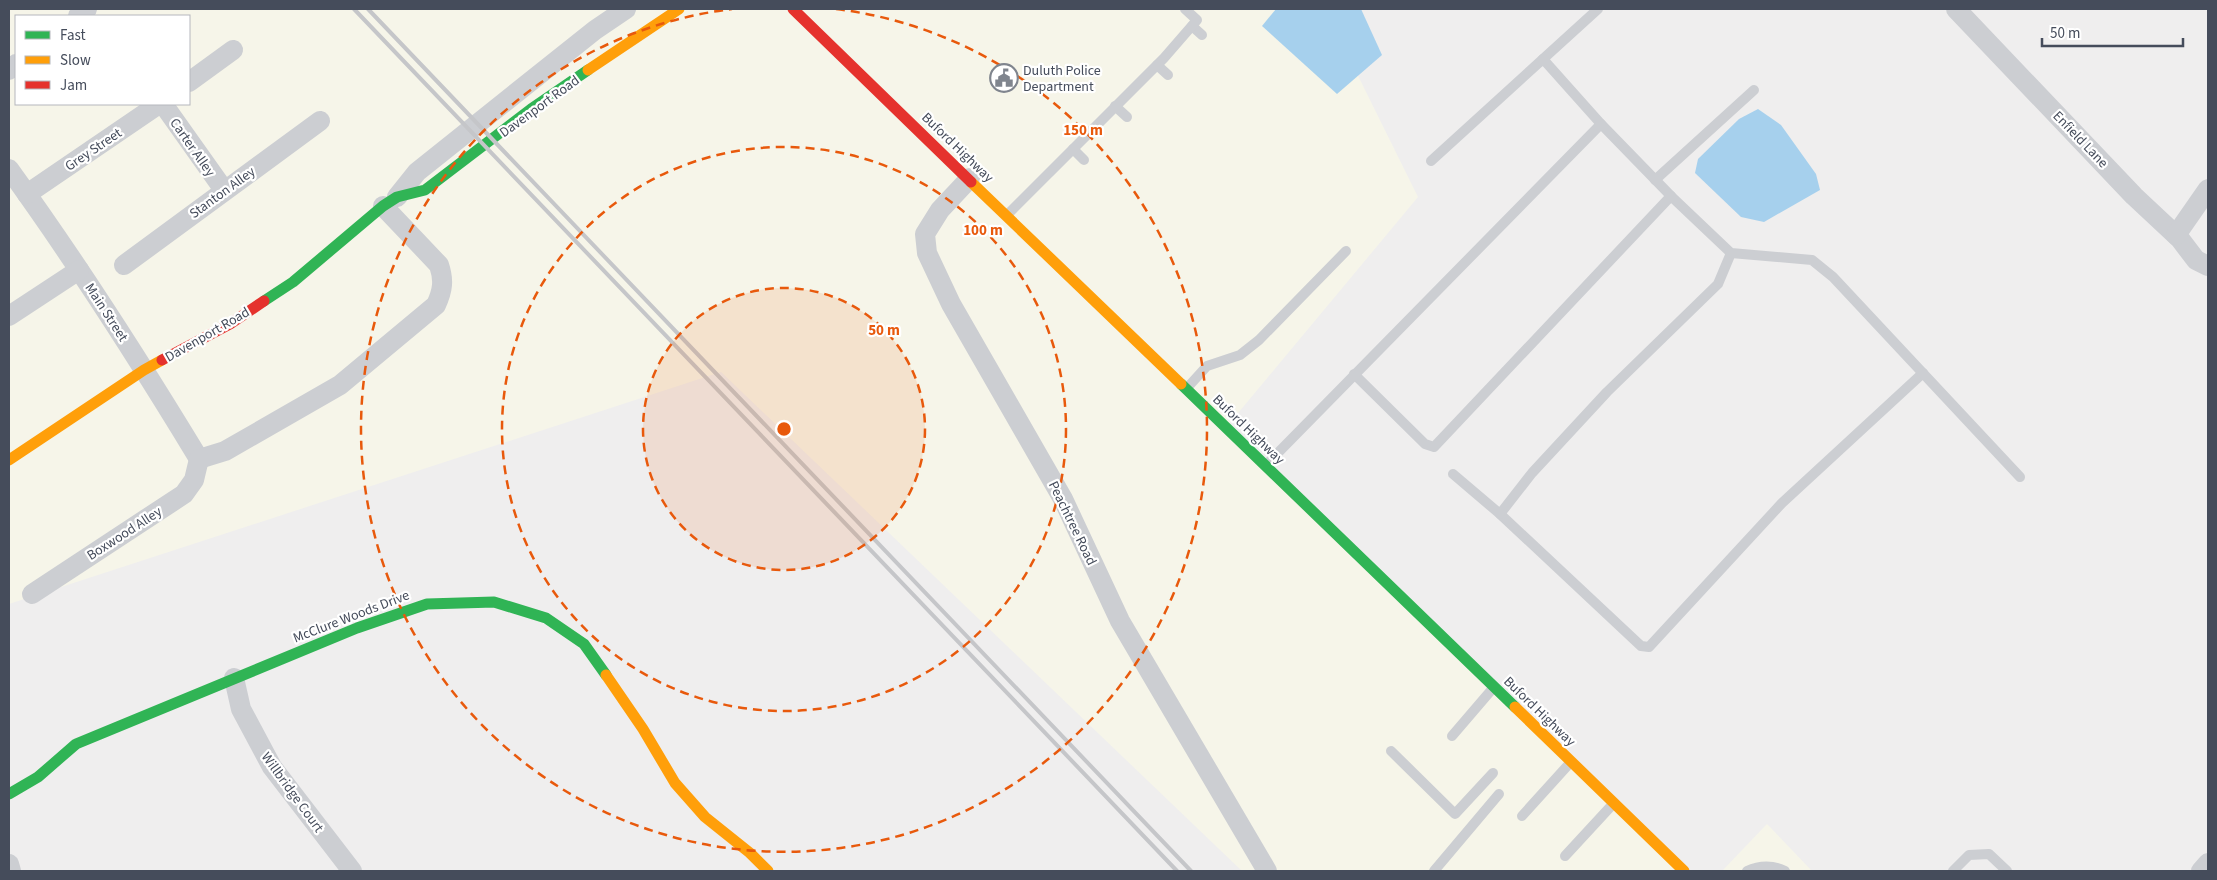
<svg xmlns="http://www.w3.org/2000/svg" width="2217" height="880" font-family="'Source Sans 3',sans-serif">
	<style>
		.commercial { fill: #f6f5e9; fill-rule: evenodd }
		.water { fill: #a6d0ed }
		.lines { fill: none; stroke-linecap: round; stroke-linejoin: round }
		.lane { stroke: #ccced2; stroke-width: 10 }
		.street { stroke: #ccced2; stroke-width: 20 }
		.fast { stroke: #30b455; stroke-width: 11 }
		.slow { stroke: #ff9f0a; stroke-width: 11 }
		.jam { stroke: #e5322d; stroke-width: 11 }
		.rail { stroke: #c5c6c9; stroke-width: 4 }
		.ring { fill: none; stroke: #e8590c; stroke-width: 2.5; stroke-dasharray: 9 6 }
		.labels { text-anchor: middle; stroke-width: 4.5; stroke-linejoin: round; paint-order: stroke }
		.poi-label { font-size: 14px; fill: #454c5b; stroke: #fff; text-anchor: start }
		.street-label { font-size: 14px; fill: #454c5b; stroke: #fff }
		.centre { fill: #e8590c; stroke: #fff; stroke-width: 2.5 }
		.ring-label { font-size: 15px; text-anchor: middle; font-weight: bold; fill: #e8590c; stroke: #fff; stroke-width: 4.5; stroke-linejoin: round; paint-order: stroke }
	</style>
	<rect width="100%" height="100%" fill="#efeeee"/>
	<g class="commercial">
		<path d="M 9,9 L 1325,9 L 1418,197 L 1224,430 L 1690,871 L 1242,871 L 721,372 L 9,604 ZM 16,16 L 189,16 L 189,104 L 16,104 Z"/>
		<path d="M 1767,824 L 1812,871 L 1722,871 Z"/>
	</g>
	<g class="water">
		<path d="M 1276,9 L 1361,9 L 1382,55 L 1337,94 L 1262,26 Z"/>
		<path d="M 1758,109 L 1781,125 L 1816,174 L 1820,190 L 1764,222 L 1741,217 L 1695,173 L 1698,159 L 1739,119 Z"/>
	</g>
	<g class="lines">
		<g class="lane">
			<path d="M 1192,26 L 1202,35"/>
			<path d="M 1543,59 L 1598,9"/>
			<path d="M 1157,65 L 1168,75"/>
			<path d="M 1115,106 L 1127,117"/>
			<path d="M 1073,149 L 1084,160"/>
			<path d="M 1431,161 L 1543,59 L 1601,124"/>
			<path d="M 1655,180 L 1754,90"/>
			<path d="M 1008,214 L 1164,58 L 1197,20 L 1185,9"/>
			<path d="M 1731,253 L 1718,284 L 1607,392 L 1532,473 L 1500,514 L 1641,646 L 1649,647 L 1782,503 L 1923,373"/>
			<path d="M 1354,374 L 1425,444 L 1434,447 L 1671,196"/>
			<path d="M 1187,388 L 1207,366 L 1240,355 L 1259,340 L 1346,251"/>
			<path d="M 1266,465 L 1601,124 L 1671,196 L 1731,253 L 1812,260 L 1833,277 L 2020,477"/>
			<path d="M 1453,474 L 1500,514"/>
			<path d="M 1452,736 L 1494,687"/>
			<path d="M 1391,751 L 1455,814 L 1493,773"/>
			<path d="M 1522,816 L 1570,763"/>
			<path d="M 1565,856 L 1613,804"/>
			<path d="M 1434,871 L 1499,794"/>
			<path d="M 1747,871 C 1760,865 1773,865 1785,871"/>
			<path d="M 1953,871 L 1969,855 L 1989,854 L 2007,871"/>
		</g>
		<g class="street">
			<path d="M 1956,9 L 2134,196 L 2180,239 L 2196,260 L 2208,266"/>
			<path d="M 78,16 L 87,9"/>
			<path d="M 9,70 L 16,64"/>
			<path d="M 189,82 L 233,50"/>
			<path d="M 163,104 L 224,190"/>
			<path d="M 9,169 C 77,263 139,360 199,459"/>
			<path d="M 970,178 L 940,210 L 925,234 L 927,253 L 951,304 L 1063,499 L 1120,621 L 1267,871"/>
			<path d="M 27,194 L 159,104"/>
			<path d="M 397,197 L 417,172 L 595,30 L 626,9"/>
			<path d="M 2176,235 L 2208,189"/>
			<path d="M 124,265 L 320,121"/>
			<path d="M 9,316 L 79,270"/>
			<path d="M 199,459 L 225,451 L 340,385 L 436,305 C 443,290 444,280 439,265 L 383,206"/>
			<path d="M 32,594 L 184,494 L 194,480 L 199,459"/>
			<path d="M 234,678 L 241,709 L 272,767 L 352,871"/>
			<path d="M 9,864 L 11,871"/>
			<path d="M 2201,871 L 2208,863"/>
		</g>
		<g class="fast">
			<path d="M 264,301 L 293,282 L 383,206 L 397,197 L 425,190 L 531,109 L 588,70"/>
			<path d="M 1181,384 L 1515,707"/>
			<path d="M 9,794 L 38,777 L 76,744 L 357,628 L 427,604 L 494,602 L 546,618 L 584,644 L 606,675"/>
		</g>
		<g class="slow">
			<path d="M 588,70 L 679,9"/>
			<path d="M 971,182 L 1181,384"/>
			<path d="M 9,460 L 144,370 L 162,360"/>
			<path d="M 606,675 L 643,729 L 675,783 L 705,817 L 750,853 L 768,871"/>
			<path d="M 1515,707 L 1684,871"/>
		</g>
		<g class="jam">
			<path d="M 793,9 L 971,182"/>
			<path d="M 162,360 L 230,324 L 264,301"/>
		</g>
		<g class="rail">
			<path d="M 354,9 L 1177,871"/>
			<path d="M 368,9 L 1191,871"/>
		</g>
	</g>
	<circle cx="784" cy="429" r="141" fill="#e8590c" fill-opacity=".12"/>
	<g class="ring">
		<circle cx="784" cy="429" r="141"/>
		<circle cx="784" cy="429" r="282"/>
		<path d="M836 9A423 423 0 1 1 732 9"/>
	</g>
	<defs>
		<symbol id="civic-ring" viewBox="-11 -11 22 22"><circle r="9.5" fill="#fff" stroke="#80858e" stroke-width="1.5"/><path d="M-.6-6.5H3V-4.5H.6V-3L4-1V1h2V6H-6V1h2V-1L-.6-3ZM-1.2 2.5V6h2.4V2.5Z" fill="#80858e"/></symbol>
	</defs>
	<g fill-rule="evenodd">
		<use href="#civic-ring" x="988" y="62" width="32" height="32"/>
	</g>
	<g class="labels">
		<g class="poi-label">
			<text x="1023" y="75">Duluth Police<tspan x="1023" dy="16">Department</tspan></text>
		</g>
		<g class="street-label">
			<text transform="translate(539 106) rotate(-36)" y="5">Davenport Road</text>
			<text transform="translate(2081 139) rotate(46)" y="5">Enfield Lane</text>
			<text transform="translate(193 147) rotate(55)" y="5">Carter Alley</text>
			<text transform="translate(958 147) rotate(44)" y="5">Buford Highway</text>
			<text transform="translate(93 149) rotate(-34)" y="5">Grey Street</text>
			<text transform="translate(222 192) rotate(-36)" y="5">Stanton Alley</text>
			<text transform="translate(107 312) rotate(57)" y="5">Main Street</text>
			<text transform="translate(207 334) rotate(-30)" y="5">Davenport Road</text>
			<text transform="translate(1249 429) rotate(44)" y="5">Buford Highway</text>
			<text transform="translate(1073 523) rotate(64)" y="5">Peachtree Road</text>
			<text transform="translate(124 533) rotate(-33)" y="5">Boxwood Alley</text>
			<text transform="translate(351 616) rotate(-21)" y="5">McClure Woods Drive</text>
			<text transform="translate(1540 711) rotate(44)" y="5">Buford Highway</text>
			<text transform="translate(293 792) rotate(54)" y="5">Willbridge Court</text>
		</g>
	</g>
	<circle cx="784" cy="429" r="8" class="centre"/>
	<g class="ring-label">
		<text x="1083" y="135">150 m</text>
		<text x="983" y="235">100 m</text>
		<text x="884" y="335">50 m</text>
	</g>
	<rect width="2217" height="880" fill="none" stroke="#454c5b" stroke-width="20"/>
	<rect x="15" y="15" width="175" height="90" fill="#ffffff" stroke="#b5b7bd"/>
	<rect x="25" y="31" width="25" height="8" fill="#30b455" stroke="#b5b7bd"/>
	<text x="60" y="40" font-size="15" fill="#454c5b">Fast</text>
	<rect x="25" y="56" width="25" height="8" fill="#ff9f0a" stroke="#b5b7bd"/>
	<text x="60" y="65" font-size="15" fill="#454c5b">Slow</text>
	<rect x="25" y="81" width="25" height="8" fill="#e5322d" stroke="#b5b7bd"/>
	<text x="60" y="90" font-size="15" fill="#454c5b">Jam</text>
	<path d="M2042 38v8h141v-8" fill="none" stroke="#454c5b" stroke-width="2.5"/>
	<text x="2050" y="38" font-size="15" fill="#454c5b" stroke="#ffffff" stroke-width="4" paint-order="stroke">50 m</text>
</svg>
